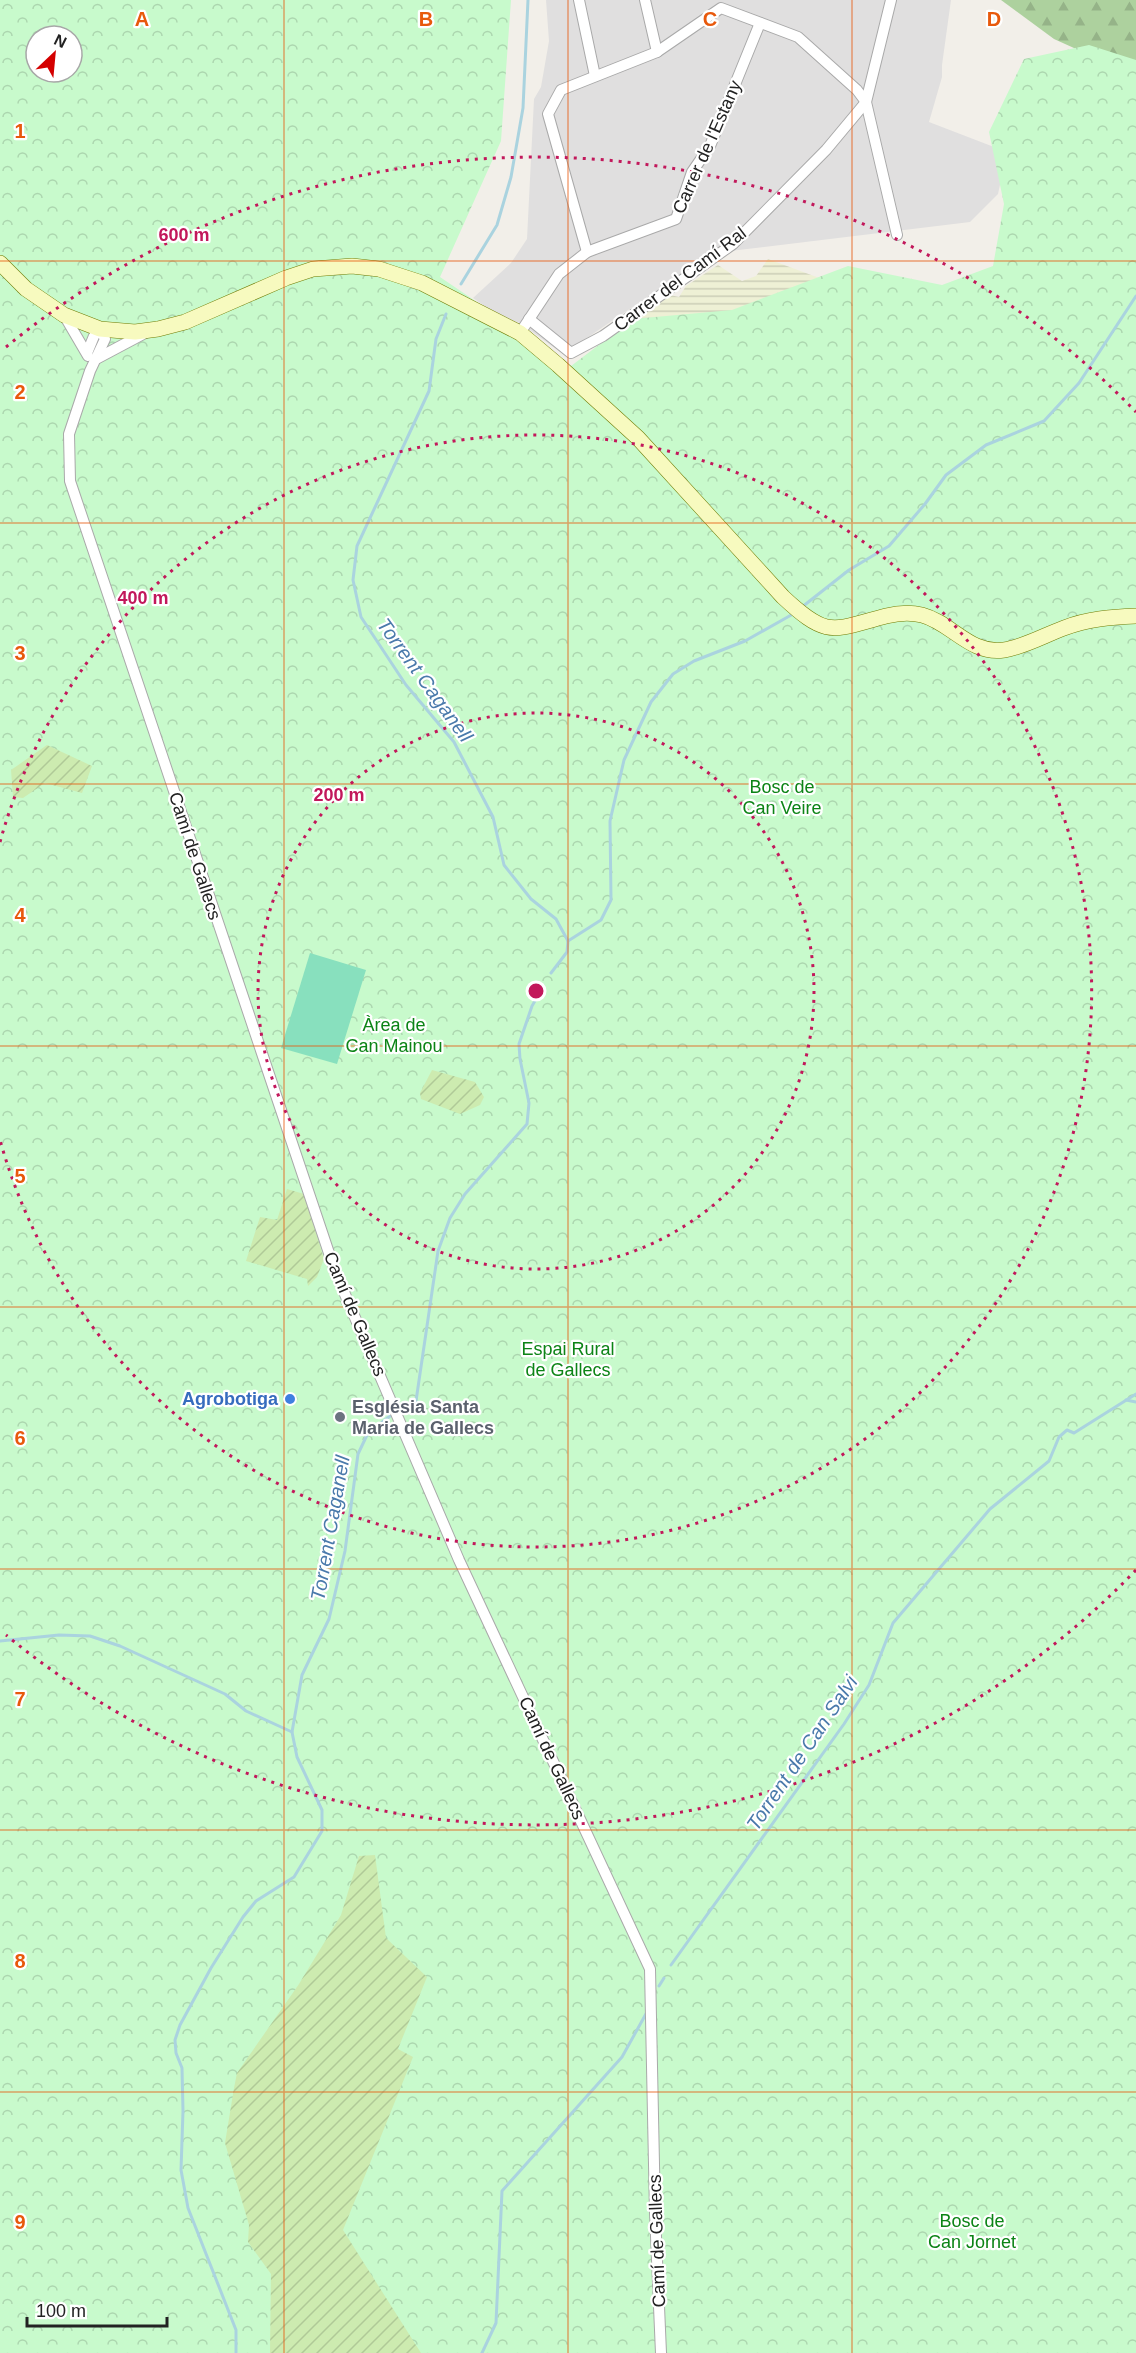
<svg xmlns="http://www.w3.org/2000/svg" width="1136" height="2353" font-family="Helvetica,sans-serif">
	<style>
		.residential { fill: #e0dfdf }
		.farmland { fill: url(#farmland-rules) }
		.forest { fill: url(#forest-firs) }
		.park { fill: url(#park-crowns); fill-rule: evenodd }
		.garden { fill: url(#garden-furrows) }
		.pitch { fill: #88e0be }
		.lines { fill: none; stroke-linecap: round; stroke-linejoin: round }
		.stream { stroke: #aad3df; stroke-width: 3 }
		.minor-casing { stroke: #a9a9a9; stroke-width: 12 }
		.secondary-casing { stroke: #707d05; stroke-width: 16 }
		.minor { stroke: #fff; stroke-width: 10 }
		.secondary { stroke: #f7fabf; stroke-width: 15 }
		.grid { fill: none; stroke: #e8590c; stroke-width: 1.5; stroke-opacity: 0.55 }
		.ring { fill: none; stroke: #c2185b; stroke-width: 3; stroke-dasharray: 3 6 }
		.shop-dot { fill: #3f7fe0; stroke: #fff; stroke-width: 2 }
		.worship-dot { fill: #6b7280; stroke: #fff; stroke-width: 2 }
		.labels { text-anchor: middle; stroke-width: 4.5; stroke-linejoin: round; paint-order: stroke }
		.street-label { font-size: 18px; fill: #222; stroke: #fff }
		.park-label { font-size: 18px; fill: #0c8416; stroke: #fff }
		.shop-label { font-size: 18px; font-weight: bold; fill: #366cbe; stroke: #fff; text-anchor: end }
		.worship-label { font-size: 18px; font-weight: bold; fill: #5b616d; stroke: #fff; text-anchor: start }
		.water-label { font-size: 20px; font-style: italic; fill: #4a7aab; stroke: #fff }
		.grid-label { font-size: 20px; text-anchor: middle; font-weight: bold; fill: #e8590c; stroke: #fff; stroke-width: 4.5; stroke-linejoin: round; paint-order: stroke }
		.centre { fill: #c2185b; stroke: #fff; stroke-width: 3 }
		.ring-label { font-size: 18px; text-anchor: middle; font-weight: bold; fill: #c2185b; stroke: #fff; stroke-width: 4.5; stroke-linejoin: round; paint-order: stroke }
	</style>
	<defs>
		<pattern id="farmland-rules" width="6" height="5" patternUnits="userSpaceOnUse" patternTransform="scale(1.5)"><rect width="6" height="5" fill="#eef0d5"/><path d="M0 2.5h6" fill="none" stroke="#ccceb7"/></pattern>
		<pattern id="forest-firs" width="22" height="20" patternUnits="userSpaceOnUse" patternTransform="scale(1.5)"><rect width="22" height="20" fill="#add19e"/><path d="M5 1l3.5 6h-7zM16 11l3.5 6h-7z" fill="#95b388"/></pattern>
		<pattern id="park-crowns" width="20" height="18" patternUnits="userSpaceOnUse" patternTransform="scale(1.5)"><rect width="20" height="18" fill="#c8facc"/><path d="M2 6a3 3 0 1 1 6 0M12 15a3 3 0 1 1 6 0" fill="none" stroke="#acd6af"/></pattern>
		<pattern id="garden-furrows" width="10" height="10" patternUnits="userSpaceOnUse" patternTransform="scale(1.5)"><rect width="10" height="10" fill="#cdebb0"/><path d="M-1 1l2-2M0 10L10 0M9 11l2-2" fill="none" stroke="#b0c997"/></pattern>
	</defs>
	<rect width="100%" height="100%" fill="#f2efe9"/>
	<path class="residential" d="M 546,0 L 951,0 L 942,65 L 942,77 L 929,122 L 1007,152 L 998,194 L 970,222 L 730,251 L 674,279 L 563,354 L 520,323 L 498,315 L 473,298 L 511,263 L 527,239 L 534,99 L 541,87 L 549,41 Z"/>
	<path class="farmland" d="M 768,259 L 841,286 L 894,302 L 628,322 L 670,295 L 679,297 L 686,286 L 718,265 L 742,281 L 756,276 Z"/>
	<path class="forest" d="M 1001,0 L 1136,0 L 1136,76 L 1054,39 Z"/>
	<path class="park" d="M 0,0 L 511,0 L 501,141 L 440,277 L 571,366 L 633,319 L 732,310 L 848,266 L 942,285 L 993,266 L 1004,204 L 989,132 L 1024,59 L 1089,45 L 1136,60 L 1136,2353 L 0,2353 ZM 36,36 L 72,36 L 72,72 L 36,72 Z"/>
	<g class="garden">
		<path d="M 47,745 L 92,766 L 82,793 L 45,783 L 23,798 L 13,797 L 11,770 Z"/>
		<path d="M 432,1070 L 475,1082 L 484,1097 L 480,1105 L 460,1114 L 421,1099 L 420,1093 Z"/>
		<path d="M 287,1189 L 304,1194 L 324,1259 L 317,1277 L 308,1286 L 307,1279 L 246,1261 L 260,1217 L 277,1220 Z"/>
		<path d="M 375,1855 L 386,1938 L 427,1977 L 398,2049 L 413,2057 L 343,2230 L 421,2353 L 270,2353 L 271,2274 L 248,2242 L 249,2225 L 225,2143 L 234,2088 L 237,2073 L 299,1984 L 341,1915 L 359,1856 Z"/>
	</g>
	<path class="pitch" d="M 310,953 L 366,970 L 337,1064 L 281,1048 Z"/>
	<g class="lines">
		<g class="stream">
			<path d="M 461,284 L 497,225 L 511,177 L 523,108 L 528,0"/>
			<path d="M 446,314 L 436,339 L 429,391 L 357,546 L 353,580 L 361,617 L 406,685 L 454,742 L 493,817 L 504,865 L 531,899 L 556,919 L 568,941 L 567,952 L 551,973"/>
			<path d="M 802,607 L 849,570 L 889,546 L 925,504 L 946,475 L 986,445 L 1044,421 L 1079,383 L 1136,296"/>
			<path d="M 568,941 L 601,920 L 611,900 L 610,821 L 624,760 L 651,702 L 673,674 L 694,661 L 745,641 L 793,614"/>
			<path d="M 1126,1400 L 1136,1402"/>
			<path d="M 398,1409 L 416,1401 L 438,1251 L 450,1218 L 465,1194 L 527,1124 L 529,1103 L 520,1059 L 519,1044 L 532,1006 L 542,989"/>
			<path d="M 0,1641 L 59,1635 L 90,1636 L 120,1646 L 225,1694 L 246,1711 L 292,1732"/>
			<path d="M 671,1965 L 844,1724 L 869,1685 L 893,1623 L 990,1509 L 1049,1461 L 1059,1437 L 1067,1430 L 1074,1433 L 1136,1394"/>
			<path d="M 659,1986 L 664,1978"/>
			<path d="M 236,2353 L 236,2330 L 188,2208 L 181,2170 L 183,2111 L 182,2068 L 176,2053 L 175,2040 L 180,2025 L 211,1968 L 243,1917 L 256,1901 L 294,1877 L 322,1831 L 322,1810 L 297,1757 L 292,1732 L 302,1675 L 329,1619 L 345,1551 L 358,1454 L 368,1433 L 394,1413"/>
			<path d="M 482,2353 L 496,2323 L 502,2191 L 622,2057 L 647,2012"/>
		</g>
		<defs>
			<g id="minor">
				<path d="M 579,0 L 595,76"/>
				<path d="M 645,0 L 657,52"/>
				<path d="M 891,0 L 866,102 L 897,235"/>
				<path d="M 587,252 L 548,114 L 561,90 L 657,52 L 721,8 L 798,37 L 857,90 L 866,102"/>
				<path d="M 64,315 L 88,356"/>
				<path d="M 529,319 L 571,353 L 603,336 L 733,244 L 826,150 L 866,102"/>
				<path d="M 520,333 L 559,274 L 587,252 L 676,219 L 692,172 L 710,146 L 760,23"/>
				<path d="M 87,353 L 94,336 L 100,329 L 105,339 L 90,371 L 69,434 L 70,481 L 335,1271 L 459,1560 L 650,1969 L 655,2213 L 661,2353"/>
				<path d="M 98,358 L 145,333"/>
			</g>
			<path id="secondary" d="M 0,263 L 26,289 L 64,315 L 100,329 L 135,332 L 158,329 L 185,322 L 286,278 L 313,269 L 352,266 L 379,269 L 422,283 L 520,333 L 558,365 L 638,438 L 783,597 C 828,639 832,630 886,616 C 898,613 910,612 922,615 C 952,623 970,655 1004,650 C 1024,647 1045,635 1064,628 C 1087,619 1111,617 1136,616"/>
		</defs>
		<use href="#minor" class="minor-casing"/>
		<use href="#secondary" class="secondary-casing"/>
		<use href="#minor" class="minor"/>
		<use href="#secondary" class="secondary"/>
	</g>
	<path class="grid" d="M 284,0 L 284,2353M 568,0 L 568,2353M 852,0 L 852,2353M 0,261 L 1136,261M 0,523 L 1136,523M 0,784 L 1136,784M 0,1046 L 1136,1046M 0,1307 L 1136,1307M 0,1569 L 1136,1569M 0,1830 L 1136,1830M 0,2092 L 1136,2092"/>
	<g class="ring">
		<circle cx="536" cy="991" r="278"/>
		<path d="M0 842A556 556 0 1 1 0 1140"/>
		<path d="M1136 1570A834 834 0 0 1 6 1635M6 347A834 834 0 0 1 1136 412"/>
	</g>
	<circle class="shop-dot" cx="290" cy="1399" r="6"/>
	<circle class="worship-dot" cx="340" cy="1417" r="6"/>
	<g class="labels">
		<g class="street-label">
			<text transform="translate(707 147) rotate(-66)" y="6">Carrer de l'Estany</text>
			<text transform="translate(680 279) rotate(-37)" y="6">Carrer del Camí Ral</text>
			<text transform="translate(195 856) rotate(72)" y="6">Camí de Gallecs</text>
			<text transform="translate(355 1314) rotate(67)" y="6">Camí de Gallecs</text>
			<text transform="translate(552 1758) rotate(65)" y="6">Camí de Gallecs</text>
			<text transform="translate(657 2241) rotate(-92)" y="6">Camí de Gallecs</text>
		</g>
		<g class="park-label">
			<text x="782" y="793">Bosc de<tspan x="782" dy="21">Can Veire</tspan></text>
			<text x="394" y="1031">Àrea de<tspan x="394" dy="21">Can Mainou</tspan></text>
			<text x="568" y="1355">Espai Rural<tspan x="568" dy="21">de Gallecs</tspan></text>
			<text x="972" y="2227">Bosc de<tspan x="972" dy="21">Can Jornet</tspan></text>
		</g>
		<g class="shop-label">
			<text x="278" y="1405">Agrobotiga</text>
		</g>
		<g class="worship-label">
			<text x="352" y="1413">Església Santa<tspan x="352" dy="21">Maria de Gallecs</tspan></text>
		</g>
		<g class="water-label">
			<text transform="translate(425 680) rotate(54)" y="7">Torrent Caganell</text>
			<text transform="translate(330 1528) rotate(-80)" y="7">Torrent Caganell</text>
			<text transform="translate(802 1753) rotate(-56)" y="7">Torrent de Can Salvi</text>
		</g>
	</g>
	<g class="grid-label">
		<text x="142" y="26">A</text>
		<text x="426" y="26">B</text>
		<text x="710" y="26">C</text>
		<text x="994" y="26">D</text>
		<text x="20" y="138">1</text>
		<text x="20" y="399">2</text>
		<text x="20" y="660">3</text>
		<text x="20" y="922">4</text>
		<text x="20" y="1183">5</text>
		<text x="20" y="1445">6</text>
		<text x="20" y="1706">7</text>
		<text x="20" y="1968">8</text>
		<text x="20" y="2229">9</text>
	</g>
	<circle cx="536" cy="991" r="9" class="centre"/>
	<g class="ring-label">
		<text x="184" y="241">600 m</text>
		<text x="143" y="604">400 m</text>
		<text x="339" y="801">200 m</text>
	</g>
	<g transform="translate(54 54) rotate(26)"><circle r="28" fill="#ffffff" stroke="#a7a7a7" stroke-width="1.5"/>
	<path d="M0-4.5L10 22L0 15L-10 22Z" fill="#d40000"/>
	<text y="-9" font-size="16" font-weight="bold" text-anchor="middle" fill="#222222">N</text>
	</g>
	<path d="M27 2317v9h140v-9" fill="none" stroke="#222222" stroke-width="3"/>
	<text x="36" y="2317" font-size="18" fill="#222222" stroke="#ffffff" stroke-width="4.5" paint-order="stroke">100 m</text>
</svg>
